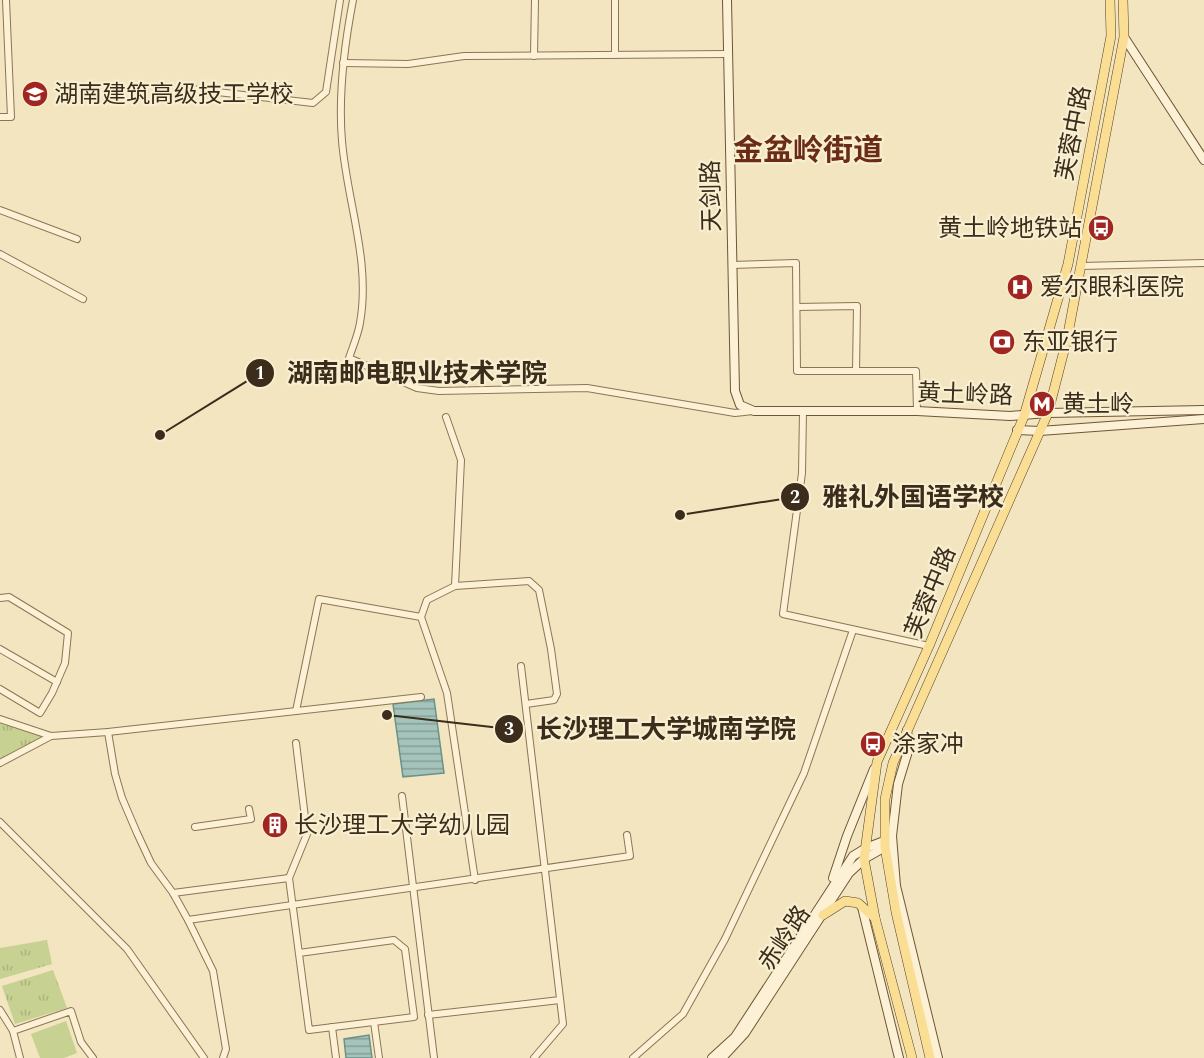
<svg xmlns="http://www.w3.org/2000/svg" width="1204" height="1058" font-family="Spectral,'Noto Sans SC',serif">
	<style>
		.grass { fill: #c7d192 }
		.park { fill: url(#park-tufts) }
		.water { fill: url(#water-rules); stroke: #69928a; stroke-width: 1.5 }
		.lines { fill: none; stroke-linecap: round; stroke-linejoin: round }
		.street-casing { stroke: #8c7556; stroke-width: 8 }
		.secondary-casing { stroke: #6e5639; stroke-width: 10 }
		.primary-casing { stroke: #5a432b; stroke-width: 10 }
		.street { stroke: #fcf1d4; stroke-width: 6 }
		.secondary { stroke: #fcf1d4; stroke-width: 8 }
		.primary { stroke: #f9de94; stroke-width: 9 }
		.labels { text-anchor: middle; stroke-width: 4.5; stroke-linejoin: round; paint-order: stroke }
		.poi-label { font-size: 24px; fill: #3b2c1c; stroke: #f8efd0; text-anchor: start }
		.street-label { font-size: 24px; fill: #3b2c1c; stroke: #f8efd0 }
		.district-label { font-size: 30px; font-weight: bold; fill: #6b2c17; stroke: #f8efd0 }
		.leader { fill: none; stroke: #3b2c1c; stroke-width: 2 }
		.callout-dot { fill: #3b2c1c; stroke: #f8efd0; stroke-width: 2 }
		.mark-label { font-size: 18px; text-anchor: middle; font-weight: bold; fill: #fff }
		.callout-label { font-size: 26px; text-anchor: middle; font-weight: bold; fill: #3b2c1c; stroke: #f8efd0; stroke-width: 4.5; stroke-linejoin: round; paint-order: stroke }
	</style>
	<defs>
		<pattern id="park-tufts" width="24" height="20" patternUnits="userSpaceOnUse" patternTransform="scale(1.5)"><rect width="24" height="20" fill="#c7d192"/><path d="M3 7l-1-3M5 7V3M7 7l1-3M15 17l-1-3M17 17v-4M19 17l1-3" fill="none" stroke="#acb47d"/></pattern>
		<pattern id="water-rules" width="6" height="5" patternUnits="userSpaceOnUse" patternTransform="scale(1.5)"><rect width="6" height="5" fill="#a3c3bb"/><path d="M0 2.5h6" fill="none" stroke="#869f97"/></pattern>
	</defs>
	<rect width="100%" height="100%" fill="#f2e5bf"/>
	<path class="grass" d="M 66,1021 L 77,1053 L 64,1058 L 40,1058 L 31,1034 Z"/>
	<g class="park">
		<path d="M 0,721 L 39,734 L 41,736 L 40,740 L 0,762 Z"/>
		<path d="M 47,940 L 52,964 L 0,979 L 0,948 Z"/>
		<path d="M 53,970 L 67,1008 L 15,1024 L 2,986 Z"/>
	</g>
	<g class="water">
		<path d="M 434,699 L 444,773 L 403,777 L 393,704 Z"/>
		<path d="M 369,1035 L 372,1058 L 346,1058 L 344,1039 Z"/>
	</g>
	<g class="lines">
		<defs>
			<g id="street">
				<path d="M 353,0 C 344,47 338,94 342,141 C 347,202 371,261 360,323 C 358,335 353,346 349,358 L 417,388 L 439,391 L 587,388 L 735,413 L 753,411"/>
				<path d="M 615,55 L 615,0"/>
				<path d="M 534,56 L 535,0"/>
				<path d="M 343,63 L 408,64 L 464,56 L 727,54"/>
				<path d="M 192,89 L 313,103 L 326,92 L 340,0"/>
				<path d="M 0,117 L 11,117 L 6,0"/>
				<path d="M 0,210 L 77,239"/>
				<path d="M 0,254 L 83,299"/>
				<path d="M 732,265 L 796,263 L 797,371 L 916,371 L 917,411"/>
				<path d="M 1081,266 L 1204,263"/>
				<path d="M 797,307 L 857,306 L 856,371"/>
				<path d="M 803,411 L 802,473 L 783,614 L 929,646"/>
				<path d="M 446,417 L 461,460 L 455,586"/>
				<path d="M 0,598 L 9,597 L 68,633 L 65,663 L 52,693 L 40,713 L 0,689"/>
				<path d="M 421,617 L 427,600 L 455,586 L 529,581 L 539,590 L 551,649 L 557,694 L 554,700 L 526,704"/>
				<path d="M 0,649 L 57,682"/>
				<path d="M 521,666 L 563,1024 L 534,1058"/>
				<path d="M 296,711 L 319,599 L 421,617 L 447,693 L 475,880"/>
				<path d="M 0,719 L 51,736 L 108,732 L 421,697"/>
				<path d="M 108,732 L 115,774 L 122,798 L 137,833 L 151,863 L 173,893 L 188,920 L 213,971 L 226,1049 L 223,1058"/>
				<path d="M 296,743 L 307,834 L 289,878 L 309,1030 L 414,1017 L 405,949 L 394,940 L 299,953"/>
				<path d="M 0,763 L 51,736"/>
				<path d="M 402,796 L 434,1058"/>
				<path d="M 0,822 L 127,949 L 204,1058"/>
				<path d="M 195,827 L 251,819 L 249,809"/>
				<path d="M 173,893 L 289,878"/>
				<path d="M 188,920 L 630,856 L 627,835"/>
				<path d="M 0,1010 L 13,1031"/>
				<path d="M 428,1015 L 560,1000"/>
				<path d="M 374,1022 L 379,1058"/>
				<path d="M 332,1027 L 336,1058"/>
				<path d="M 20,1058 L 13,1031 L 71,1011 L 81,1042 L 93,1058"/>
				<path d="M 633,1058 L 683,1014 L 725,939 L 804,773 L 853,630"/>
			</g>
			<g id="secondary">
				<path d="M 727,0 L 735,391 L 740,405 L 754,411 L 917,411 L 1010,416 L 1048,413 L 1204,410"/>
				<path d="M 1124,37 L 1204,160"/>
				<path d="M 1017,430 L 1040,431 L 1204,419"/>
				<path d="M 907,730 L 909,748 L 898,784 L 892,836 L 896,886 L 938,1058"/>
				<path d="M 833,878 L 847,836 L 874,769"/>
				<path d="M 862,907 L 899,1058"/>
				<path d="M 712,1058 L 735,1037 L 853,856 L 866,848 L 884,841"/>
				<path d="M 722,1058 L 745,1033 L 849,873 L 864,859 L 885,847"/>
			</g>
			<g id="primary">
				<path d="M 823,915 L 845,901 L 858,903 L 875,918"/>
				<path d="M 912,1058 L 875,918 L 864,859 L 877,762 L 929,646 L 1024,416 L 1068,264 L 1111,36 L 1110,0"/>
				<path d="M 930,1058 L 896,912 L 885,847 L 885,799 L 893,763 L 1048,413 L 1067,339 L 1124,37 L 1123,0"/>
			</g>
		</defs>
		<use href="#street" class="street-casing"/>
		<use href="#secondary" class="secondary-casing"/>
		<use href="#primary" class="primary-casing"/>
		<use href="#street" class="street"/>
		<use href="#secondary" class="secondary"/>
		<use href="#primary" class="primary"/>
	</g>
	<defs>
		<symbol id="school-disc" viewBox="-11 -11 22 22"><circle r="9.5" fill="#a12520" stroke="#f8efd0"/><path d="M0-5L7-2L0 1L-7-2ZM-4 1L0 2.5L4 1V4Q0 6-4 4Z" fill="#fff"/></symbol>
		<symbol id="bus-disc" viewBox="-11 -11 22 22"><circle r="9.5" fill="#a12520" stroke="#f8efd0"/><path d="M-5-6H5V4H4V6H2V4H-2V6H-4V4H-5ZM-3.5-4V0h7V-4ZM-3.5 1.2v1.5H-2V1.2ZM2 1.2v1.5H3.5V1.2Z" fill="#fff"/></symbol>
		<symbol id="hospital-disc" viewBox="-11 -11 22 22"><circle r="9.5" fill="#a12520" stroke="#f8efd0"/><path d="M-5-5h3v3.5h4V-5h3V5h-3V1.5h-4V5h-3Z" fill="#fff"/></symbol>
		<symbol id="bank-disc" viewBox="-11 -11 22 22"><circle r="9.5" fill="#a12520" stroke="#f8efd0"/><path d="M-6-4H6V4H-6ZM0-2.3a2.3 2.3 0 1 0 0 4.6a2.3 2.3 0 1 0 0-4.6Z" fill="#fff"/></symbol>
		<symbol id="metro-disc" viewBox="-11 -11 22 22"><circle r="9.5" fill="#a12520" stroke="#f8efd0"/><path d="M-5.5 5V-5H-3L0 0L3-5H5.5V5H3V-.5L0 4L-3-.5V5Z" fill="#fff"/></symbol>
		<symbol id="building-disc" viewBox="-11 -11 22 22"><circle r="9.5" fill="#a12520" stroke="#f8efd0"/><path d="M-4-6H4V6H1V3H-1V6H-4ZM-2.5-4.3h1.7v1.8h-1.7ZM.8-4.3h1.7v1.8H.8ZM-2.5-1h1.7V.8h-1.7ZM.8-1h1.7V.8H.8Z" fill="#fff"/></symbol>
	</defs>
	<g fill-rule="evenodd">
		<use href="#school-disc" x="20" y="79" width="30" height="30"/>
		<use href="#bus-disc" x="1086" y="213" width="30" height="30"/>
		<use href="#hospital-disc" x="1005" y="272" width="30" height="30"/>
		<use href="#bank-disc" x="987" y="327" width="30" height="30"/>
		<use href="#metro-disc" x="1027" y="389" width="30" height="30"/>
		<use href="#bus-disc" x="858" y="729" width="30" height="30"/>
		<use href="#building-disc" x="260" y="810" width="30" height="30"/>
	</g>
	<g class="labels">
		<g class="poi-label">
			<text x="54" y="102">湖南建筑高级技工学校</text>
			<text x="1082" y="236" text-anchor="end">黄土岭地铁站</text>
			<text x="1040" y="295">爱尔眼科医院</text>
			<text x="1022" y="350">东亚银行</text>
			<text x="1062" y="412">黄土岭</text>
			<text x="892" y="752">涂家冲</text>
			<text x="294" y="833">长沙理工大学幼儿园</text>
		</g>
		<g class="street-label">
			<text transform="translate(1073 133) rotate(-79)" y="8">芙蓉中路</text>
			<text transform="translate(711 196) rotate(-91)" y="8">天剑路</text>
			<text transform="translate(965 394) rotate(2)" y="8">黄土岭路</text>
			<text transform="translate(930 592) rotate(-68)" y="8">芙蓉中路</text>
			<text transform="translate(784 938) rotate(-56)" y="8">赤岭路</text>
		</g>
		<g class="district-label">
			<text x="808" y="160">金盆岭街道</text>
		</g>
	</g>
	<path class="leader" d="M160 435L260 373M680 515L795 497M387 715L509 729"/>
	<g class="callout-dot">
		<circle cx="160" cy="435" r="6"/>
		<circle cx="680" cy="515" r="6"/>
		<circle cx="387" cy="715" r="6"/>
		<circle cx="260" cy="373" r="15"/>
		<circle cx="795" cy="497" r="15"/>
		<circle cx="509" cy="729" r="15"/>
	</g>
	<g class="mark-label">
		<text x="260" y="379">1</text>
		<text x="795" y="503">2</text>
		<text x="509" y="735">3</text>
	</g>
	<g class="callout-label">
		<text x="417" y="382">湖南邮电职业技术学院</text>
		<text x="913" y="506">雅礼外国语学校</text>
		<text x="666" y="738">长沙理工大学城南学院</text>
	</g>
</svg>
